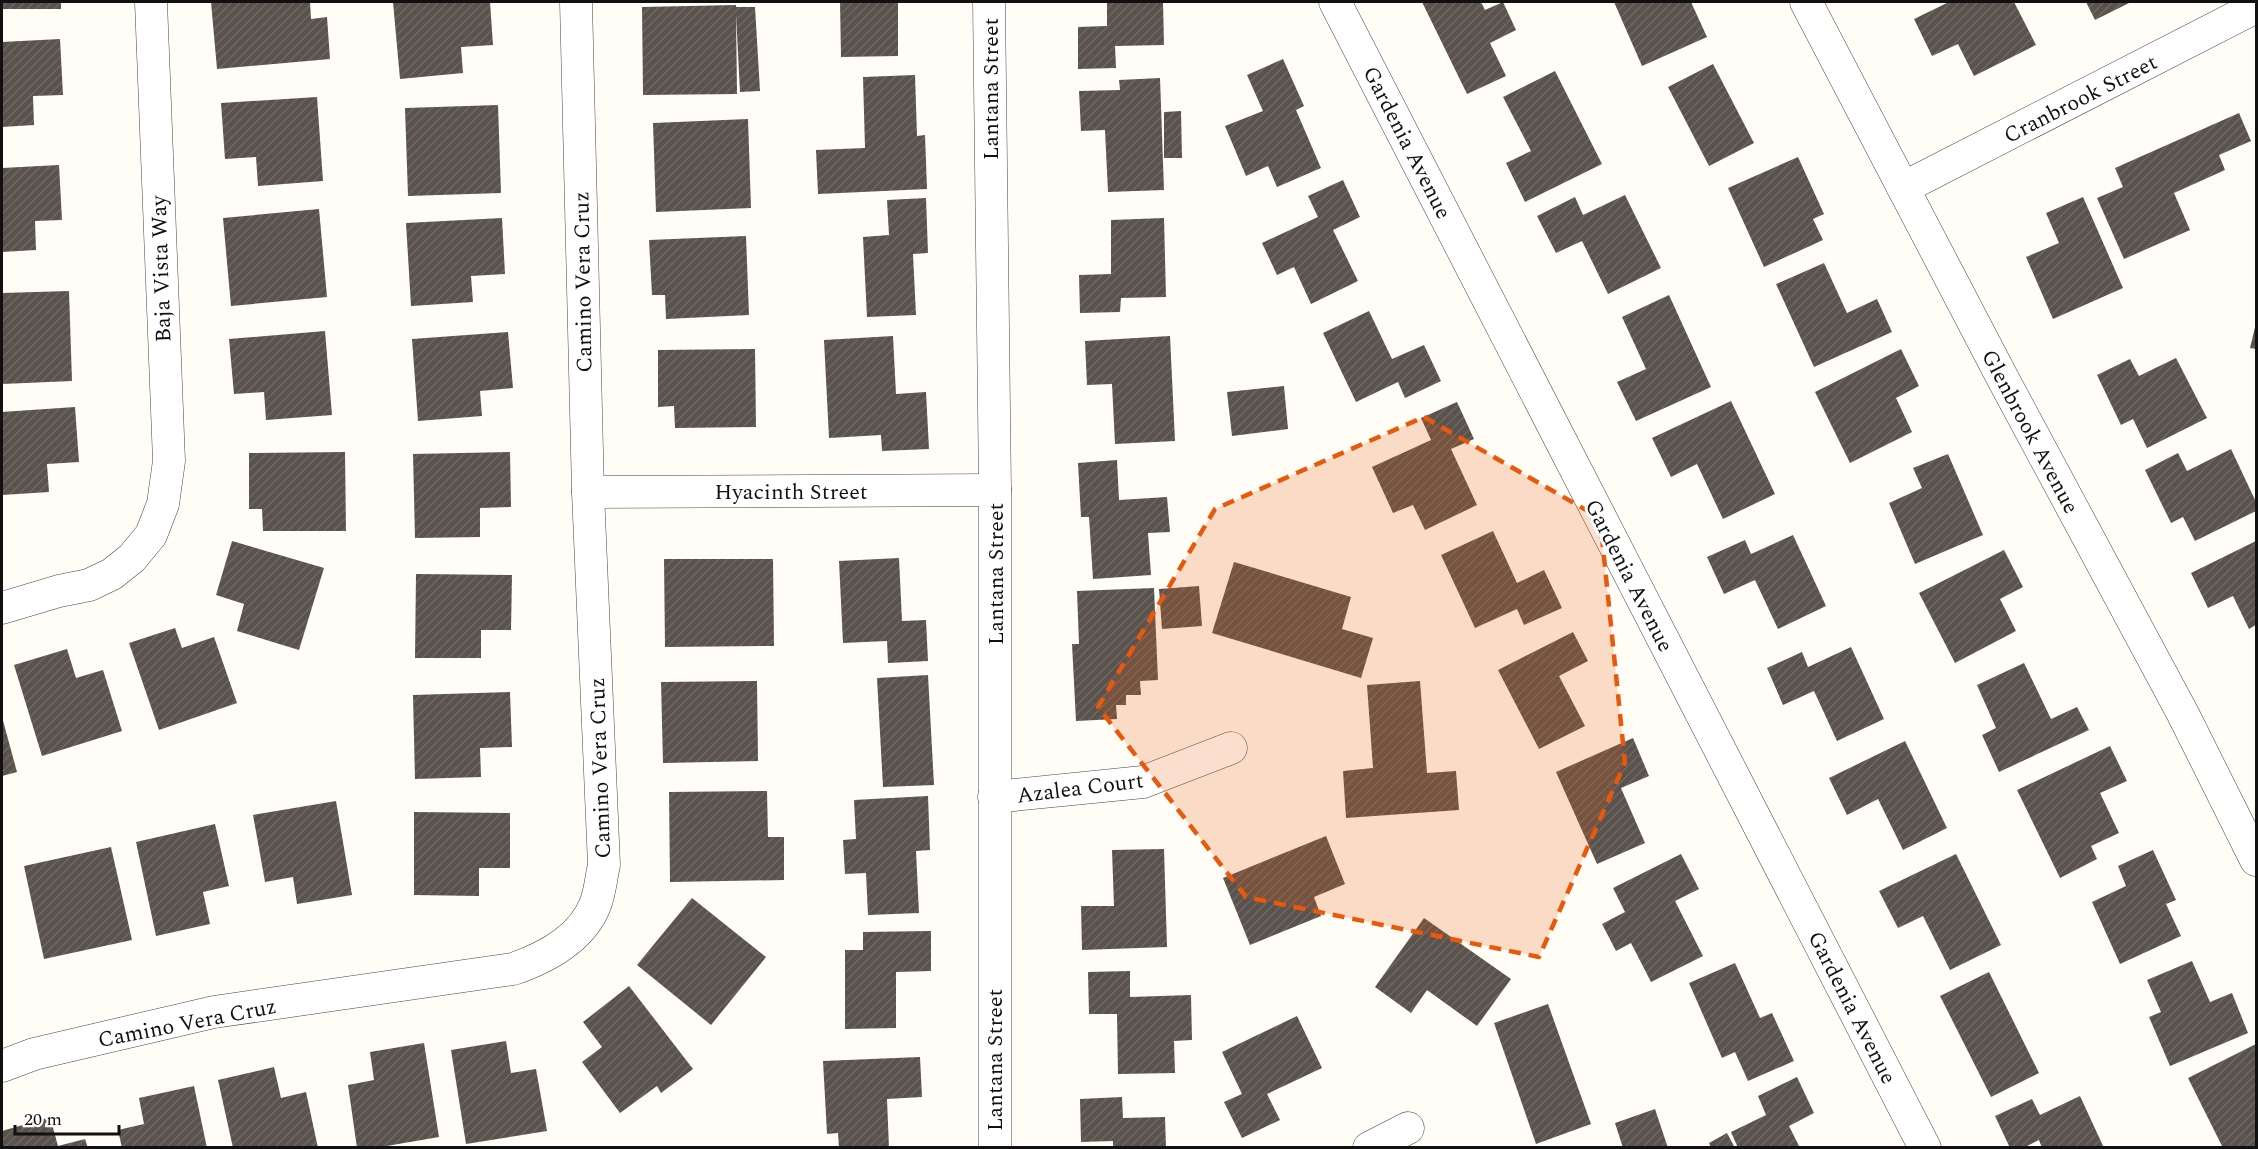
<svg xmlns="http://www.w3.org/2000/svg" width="2258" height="1149" font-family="Spectral,serif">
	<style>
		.building { fill: url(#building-hatch) }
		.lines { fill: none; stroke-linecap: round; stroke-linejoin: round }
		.minor-casing { stroke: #444; stroke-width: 33 }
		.minor { stroke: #fff; stroke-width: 32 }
		.marked { fill: #e8590c; fill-opacity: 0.2; stroke: #e8590c; stroke-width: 4.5; stroke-dasharray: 12 8; stroke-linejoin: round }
		.labels { text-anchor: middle; stroke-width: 6; stroke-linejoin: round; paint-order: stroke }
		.street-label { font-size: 22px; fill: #111; stroke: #fff }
	</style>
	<defs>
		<pattern id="building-hatch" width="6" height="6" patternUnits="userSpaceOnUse" patternTransform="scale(1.5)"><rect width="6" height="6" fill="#5a524d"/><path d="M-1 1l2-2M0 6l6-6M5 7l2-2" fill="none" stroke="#6d6662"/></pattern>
	</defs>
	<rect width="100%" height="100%" fill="#fffdf5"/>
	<g class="building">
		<rect x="2" y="2" width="59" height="7"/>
		<path d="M 211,2 L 310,2 L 311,19 L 327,17 L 330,59 L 217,69 Z"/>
		<path d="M 393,2 L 490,2 L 493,45 L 461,47 L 463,73 L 400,79 Z"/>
		<path d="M 840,2 L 898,2 L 898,56 L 841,57 Z"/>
		<path d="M 1107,2 L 1163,2 L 1164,45 L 1115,46 L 1116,68 L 1078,69 L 1078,27 L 1107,26 Z"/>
		<path d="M 1422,2 L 1481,2 L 1485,10 L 1503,2 L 1516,30 L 1490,43 L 1506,76 L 1467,94 Z"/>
		<path d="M 1614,2 L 1691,2 L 1707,37 L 1642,66 Z"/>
		<path d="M 1949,2 L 2014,2 L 2036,45 L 1974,76 L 1958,44 L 1932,56 L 1914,19 Z"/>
		<path d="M 2086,2 L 2131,2 L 2095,20 Z"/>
		<path d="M 736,5 L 736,7 L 755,7 L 760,91 L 740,92 L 736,14 L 737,94 L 643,95 L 642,7 Z"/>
		<path d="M 60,39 L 63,95 L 33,96 L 34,125 L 2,127 L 2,42 Z"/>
		<path d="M 1283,59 L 1304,106 L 1296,110 L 1321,168 L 1277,187 L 1268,166 L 1246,176 L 1225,126 L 1263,111 L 1247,75 Z"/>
		<path d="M 1713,64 L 1754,143 L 1709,166 L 1668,87 Z"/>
		<path d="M 1555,71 L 1602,164 L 1525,202 L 1506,163 L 1531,151 L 1503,97 Z"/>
		<path d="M 915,75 L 917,136 L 925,135 L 927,189 L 818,194 L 816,150 L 865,148 L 863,77 Z"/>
		<path d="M 1160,78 L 1164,190 L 1108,192 L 1105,130 L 1081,131 L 1079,91 L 1120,90 L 1119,80 Z"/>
		<path d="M 317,97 L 323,181 L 258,186 L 256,157 L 225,159 L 221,103 Z"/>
		<path d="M 498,105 L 501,193 L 408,196 L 405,108 Z"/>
		<path d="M 1181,111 L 1182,158 L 1164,158 L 1164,112 Z"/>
		<path d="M 2239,113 L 2251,141 L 2219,155 L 2225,170 L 2174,193 L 2190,230 L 2124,259 L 2097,198 L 2123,187 L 2115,168 Z"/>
		<path d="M 748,119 L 751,208 L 656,212 L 653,123 Z"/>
		<path d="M 1798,157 L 1824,214 L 1813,219 L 1823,240 L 1764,267 L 1728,188 Z"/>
		<path d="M 59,165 L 62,220 L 35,221 L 36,250 L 2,252 L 2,168 Z"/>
		<path d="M 1343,180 L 1360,217 L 1333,230 L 1358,281 L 1311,304 L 1294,267 L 1277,275 L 1262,243 L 1318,217 L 1308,196 Z"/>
		<path d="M 1625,195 L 1661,268 L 1608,294 L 1582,241 L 1556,253 L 1537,216 L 1575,197 L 1583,215 Z"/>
		<path d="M 2083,197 L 2123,288 L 2053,319 L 2026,257 L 2059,243 L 2046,213 Z"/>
		<path d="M 926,198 L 928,253 L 913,254 L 916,315 L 867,317 L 863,237 L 889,235 L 887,200 Z"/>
		<path d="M 319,209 L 327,297 L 231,306 L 223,218 Z"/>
		<path d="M 502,218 L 505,274 L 471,276 L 473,302 L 411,306 L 406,223 Z"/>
		<path d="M 1164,218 L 1166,297 L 1121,298 L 1120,312 L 1080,313 L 1079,275 L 1111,274 L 1111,220 Z"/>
		<path d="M 746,236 L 749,315 L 666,319 L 665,295 L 652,295 L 649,240 Z"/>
		<path d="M 1824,263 L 1847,313 L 1877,299 L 1892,332 L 1814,367 L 1776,284 Z"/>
		<path d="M 69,291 L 72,381 L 2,384 L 2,293 Z"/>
		<path d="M 1669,295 L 1711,387 L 1636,421 L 1617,382 L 1646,369 L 1622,317 Z"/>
		<path d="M 1369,311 L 1392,359 L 1424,345 L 1441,381 L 1405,398 L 1398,382 L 1356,402 L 1323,333 Z"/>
		<path d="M 2256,323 L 2256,349 L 2250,348 Z"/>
		<path d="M 325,331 L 332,415 L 266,420 L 264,392 L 234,394 L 229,339 Z"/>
		<path d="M 508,332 L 513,388 L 480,391 L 482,416 L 418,421 L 412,339 Z"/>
		<path d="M 893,336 L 896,394 L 926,392 L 929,449 L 882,451 L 881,435 L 829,438 L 824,340 Z"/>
		<path d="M 1170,336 L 1175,441 L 1115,444 L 1112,384 L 1087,385 L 1085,341 Z"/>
		<path d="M 755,349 L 756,427 L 675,428 L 674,406 L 658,407 L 658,350 Z"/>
		<path d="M 1901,349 L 1919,386 L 1896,398 L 1912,432 L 1850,463 L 1815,392 Z"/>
		<path d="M 2176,358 L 2207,418 L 2147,448 L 2133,419 L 2121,425 L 2097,375 L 2130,359 L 2139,376 Z"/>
		<path d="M 1284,386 L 1288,429 L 1232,436 L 1227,392 Z"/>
		<path d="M 1731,401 L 1775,494 L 1723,519 L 1697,464 L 1671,477 L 1652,438 Z"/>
		<path d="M 1457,402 L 1474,439 L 1451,449 L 1477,505 L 1425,530 L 1413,505 L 1393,513 L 1372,467 L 1431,440 L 1421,418 Z"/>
		<path d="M 75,407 L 79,462 L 47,464 L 49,492 L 2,495 L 2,412 Z"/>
		<path d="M 2231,449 L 2256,502 L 2256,511 L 2195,541 L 2183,517 L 2171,523 L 2145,470 L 2178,453 L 2187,471 Z"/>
		<path d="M 345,452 L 346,531 L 263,531 L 262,509 L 249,509 L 249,453 Z"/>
		<path d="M 510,452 L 511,507 L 480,508 L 480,537 L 415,538 L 413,454 Z"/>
		<path d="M 1948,454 L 1983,535 L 1915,564 L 1889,503 L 1922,488 L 1913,468 Z"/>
		<path d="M 1117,460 L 1119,500 L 1167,497 L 1170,532 L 1148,533 L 1151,575 L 1093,579 L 1089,517 L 1081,517 L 1078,463 Z"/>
		<path d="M 1493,531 L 1517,583 L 1544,570 L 1562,608 L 1524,625 L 1517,609 L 1475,628 L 1441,555 Z"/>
		<path d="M 1793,535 L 1826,606 L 1778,629 L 1755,580 L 1724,594 L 1707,557 L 1745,540 L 1751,554 Z"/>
		<path d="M 232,541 L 324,568 L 299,650 L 237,631 L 244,604 L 216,595 Z"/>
		<path d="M 2256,541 L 2256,625 L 2249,629 L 2233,596 L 2208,608 L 2191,573 Z"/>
		<path d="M 2004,550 L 2023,587 L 2000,599 L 2016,631 L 1955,663 L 1919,593 Z"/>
		<path d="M 899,558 L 902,621 L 926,620 L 928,661 L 888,663 L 887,641 L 843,643 L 839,561 Z"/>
		<path d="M 664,559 L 773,559 L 774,646 L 665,647 Z"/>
		<path d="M 1234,562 L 1351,597 L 1342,629 L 1373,638 L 1361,678 L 1212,633 Z"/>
		<path d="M 416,574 L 512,575 L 511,630 L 481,630 L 481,658 L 415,658 Z"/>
		<path d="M 1199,586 L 1202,626 L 1162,629 L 1159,589 Z"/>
		<path d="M 1154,588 L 1158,680 L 1140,681 L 1141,695 L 1126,695 L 1126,705 L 1116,705 L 1117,719 L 1076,721 L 1072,644 L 1079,644 L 1077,591 Z"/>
		<path d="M 175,628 L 182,648 L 214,637 L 237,703 L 159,730 L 129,643 Z"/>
		<path d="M 1573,632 L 1588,661 L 1559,676 L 1585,726 L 1539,749 L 1498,670 Z"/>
		<path d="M 1851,647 L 1884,719 L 1837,741 L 1814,691 L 1783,705 L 1767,668 L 1802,652 L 1808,667 Z"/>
		<path d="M 67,649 L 76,678 L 103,670 L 122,731 L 42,756 L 14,665 Z"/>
		<path d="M 2024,663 L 2051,719 L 2077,707 L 2089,730 L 1999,772 L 1982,735 L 1996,728 L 1977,685 Z"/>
		<path d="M 928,675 L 934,785 L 883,787 L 877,678 Z"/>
		<path d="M 757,681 L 758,761 L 663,763 L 661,682 Z"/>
		<path d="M 1420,681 L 1427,773 L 1456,771 L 1459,810 L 1346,818 L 1343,771 L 1373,768 L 1367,685 Z"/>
		<path d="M 510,692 L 512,747 L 480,748 L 481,777 L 415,779 L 413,695 Z"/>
		<path d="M 2,717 L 17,772 L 2,776 Z"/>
		<path d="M 1633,738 L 1649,776 L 1621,788 L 1645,843 L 1597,864 L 1556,772 Z"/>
		<path d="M 1905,741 L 1947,828 L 1903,850 L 1878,799 L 1847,815 L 1829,778 Z"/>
		<path d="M 2110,746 L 2127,781 L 2100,793 L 2119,833 L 2091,846 L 2097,859 L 2060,878 L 2017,790 Z"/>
		<path d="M 767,791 L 768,837 L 784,837 L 784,880 L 670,882 L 669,792 Z"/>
		<path d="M 928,796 L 930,850 L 916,851 L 919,913 L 868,915 L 866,873 L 845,874 L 843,840 L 856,839 L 854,800 Z"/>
		<path d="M 336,801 L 352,895 L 297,904 L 293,877 L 265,882 L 253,815 Z"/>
		<path d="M 414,812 L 510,813 L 510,868 L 479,868 L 479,896 L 414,895 Z"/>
		<path d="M 215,824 L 229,886 L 203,892 L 210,924 L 156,936 L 136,842 Z"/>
		<path d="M 1326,836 L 1345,884 L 1314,897 L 1321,916 L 1250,945 L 1223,878 Z"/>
		<path d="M 111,847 L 132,940 L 44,959 L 24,866 Z"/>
		<path d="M 1164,849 L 1167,947 L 1082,950 L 1081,906 L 1114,906 L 1112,850 Z"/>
		<path d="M 2153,850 L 2176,900 L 2166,904 L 2181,936 L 2120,964 L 2092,902 L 2126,886 L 2118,866 Z"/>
		<path d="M 1681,854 L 1699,889 L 1675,901 L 1703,956 L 1651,982 L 1631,943 L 1616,951 L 1602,924 L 1625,912 L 1613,888 Z"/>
		<path d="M 1956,854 L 2001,945 L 1950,970 L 1923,916 L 1898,928 L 1879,891 Z"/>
		<path d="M 692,898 L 766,957 L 711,1025 L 637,965 Z"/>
		<path d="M 1424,918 L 1511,979 L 1477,1026 L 1427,990 L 1411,1013 L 1375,987 Z"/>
		<path d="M 931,931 L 931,971 L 896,972 L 896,1028 L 845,1029 L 845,950 L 863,950 L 863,932 Z"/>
		<path d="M 2192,961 L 2210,1002 L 2232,993 L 2248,1033 L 2170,1066 L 2149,1017 L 2161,1012 L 2147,980 Z"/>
		<path d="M 1735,963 L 1760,1018 L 1772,1013 L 1794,1061 L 1748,1081 L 1735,1052 L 1722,1058 L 1689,983 Z"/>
		<path d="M 1130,971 L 1130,997 L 1191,995 L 1192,1040 L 1174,1041 L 1175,1073 L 1118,1074 L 1117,1014 L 1089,1014 L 1088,972 Z"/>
		<path d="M 1989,972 L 2039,1073 L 1991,1097 L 1940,996 Z"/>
		<path d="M 629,986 L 693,1069 L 661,1093 L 657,1086 L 620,1113 L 582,1062 L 602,1047 L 583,1022 Z"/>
		<path d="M 1548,1004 L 1591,1124 L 1536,1144 L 1494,1023 Z"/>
		<path d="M 1297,1016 L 1322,1068 L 1267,1094 L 1280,1120 L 1242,1138 L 1224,1102 L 1242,1094 L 1222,1052 Z"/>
		<path d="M 506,1041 L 511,1073 L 536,1069 L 547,1131 L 466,1144 L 451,1050 Z"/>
		<path d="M 424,1043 L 439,1137 L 375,1148 L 357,1148 L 348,1085 L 374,1080 L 370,1052 Z"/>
		<path d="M 2256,1044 L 2256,1148 L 2223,1148 L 2188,1078 Z"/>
		<path d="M 920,1057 L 922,1097 L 887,1099 L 889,1148 L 839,1148 L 838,1133 L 827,1134 L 823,1061 Z"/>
		<path d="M 274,1067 L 281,1098 L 306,1092 L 318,1148 L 233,1148 L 218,1080 Z"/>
		<path d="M 1797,1077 L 1814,1113 L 1789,1126 L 1800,1148 L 1738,1148 L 1731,1132 L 1766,1115 L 1758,1096 Z"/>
		<path d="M 194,1086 L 207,1148 L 122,1148 L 118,1130 L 144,1124 L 139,1098 Z"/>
		<path d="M 2080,1096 L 2104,1148 L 2042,1148 L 2039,1140 L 2023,1148 L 2010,1148 L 1995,1116 L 2032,1099 L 2040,1115 Z"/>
		<path d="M 1122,1097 L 1123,1118 L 1165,1117 L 1166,1148 L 1113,1148 L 1113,1141 L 1081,1142 L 1080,1099 Z"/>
		<path d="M 1655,1109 L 1668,1148 L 1623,1148 L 1615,1123 Z"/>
		<path d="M 50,1117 L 58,1146 L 85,1139 L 88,1148 L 2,1148 L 2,1131 Z"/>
		<path d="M 1727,1133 L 1735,1148 L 1711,1148 L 1709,1143 Z"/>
	</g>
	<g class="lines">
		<defs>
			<g id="minor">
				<path d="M 989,2 L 995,490 L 995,1148"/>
				<path d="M 1335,2 L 1925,1148"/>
				<path d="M 1806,2 L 2002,377 L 2183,714 L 2256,860"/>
				<path d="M 1903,188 L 2256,7"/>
				<path d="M 588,492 L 995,490"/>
				<path d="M 2,608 L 59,591 L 89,585 L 112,574 L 132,558 L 151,535 L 163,504 L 169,461 L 151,2"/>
				<path d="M 994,797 L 1143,782 L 1231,748"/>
				<path d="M 2,1066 L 34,1054 L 214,1012 L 513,969 C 545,958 581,940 595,905 C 600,893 601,878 604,865 L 588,492 L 576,2"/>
				<path d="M 1369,1148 L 1408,1128"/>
			</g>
		</defs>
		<use href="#minor" class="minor-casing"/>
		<use href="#minor" class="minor"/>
	</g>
	<path class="marked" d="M 1424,417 L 1600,518 L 1625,763 L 1539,957 L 1246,897 L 1098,707 L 1215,509 Z"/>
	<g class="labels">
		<g class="street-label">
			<text transform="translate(990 89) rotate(-90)" y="8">Lantana Street</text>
			<text transform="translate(2080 98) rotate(-27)" y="8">Cranbrook Street</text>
			<text transform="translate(1408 142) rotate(63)" y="8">Gardenia Avenue</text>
			<text transform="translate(160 269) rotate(-92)" y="8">Baja Vista Way</text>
			<text transform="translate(582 282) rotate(-91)" y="8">Camino Vera Cruz</text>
			<text transform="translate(2031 431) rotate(62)" y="8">Glenbrook Avenue</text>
			<text x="791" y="499">Hyacinth Street</text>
			<text transform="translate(995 574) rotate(-90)" y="8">Lantana Street</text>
			<text transform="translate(1630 575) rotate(63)" y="8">Gardenia Avenue</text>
			<text transform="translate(599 768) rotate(-92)" y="8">Camino Vera Cruz</text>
			<text transform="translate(1080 787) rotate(-7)" y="8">Azalea Court</text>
			<text transform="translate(1853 1007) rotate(63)" y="8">Gardenia Avenue</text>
			<text transform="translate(187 1022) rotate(-11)" y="8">Camino Vera Cruz</text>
			<text transform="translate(994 1060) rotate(-90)" y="8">Lantana Street</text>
		</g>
	</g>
	<rect width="2258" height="1149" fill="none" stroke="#111111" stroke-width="6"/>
	<path d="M15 1125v9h104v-9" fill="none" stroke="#111111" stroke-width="3"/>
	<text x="24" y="1125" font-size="18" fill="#111111" stroke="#ffffff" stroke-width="4.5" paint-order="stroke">20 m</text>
</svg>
